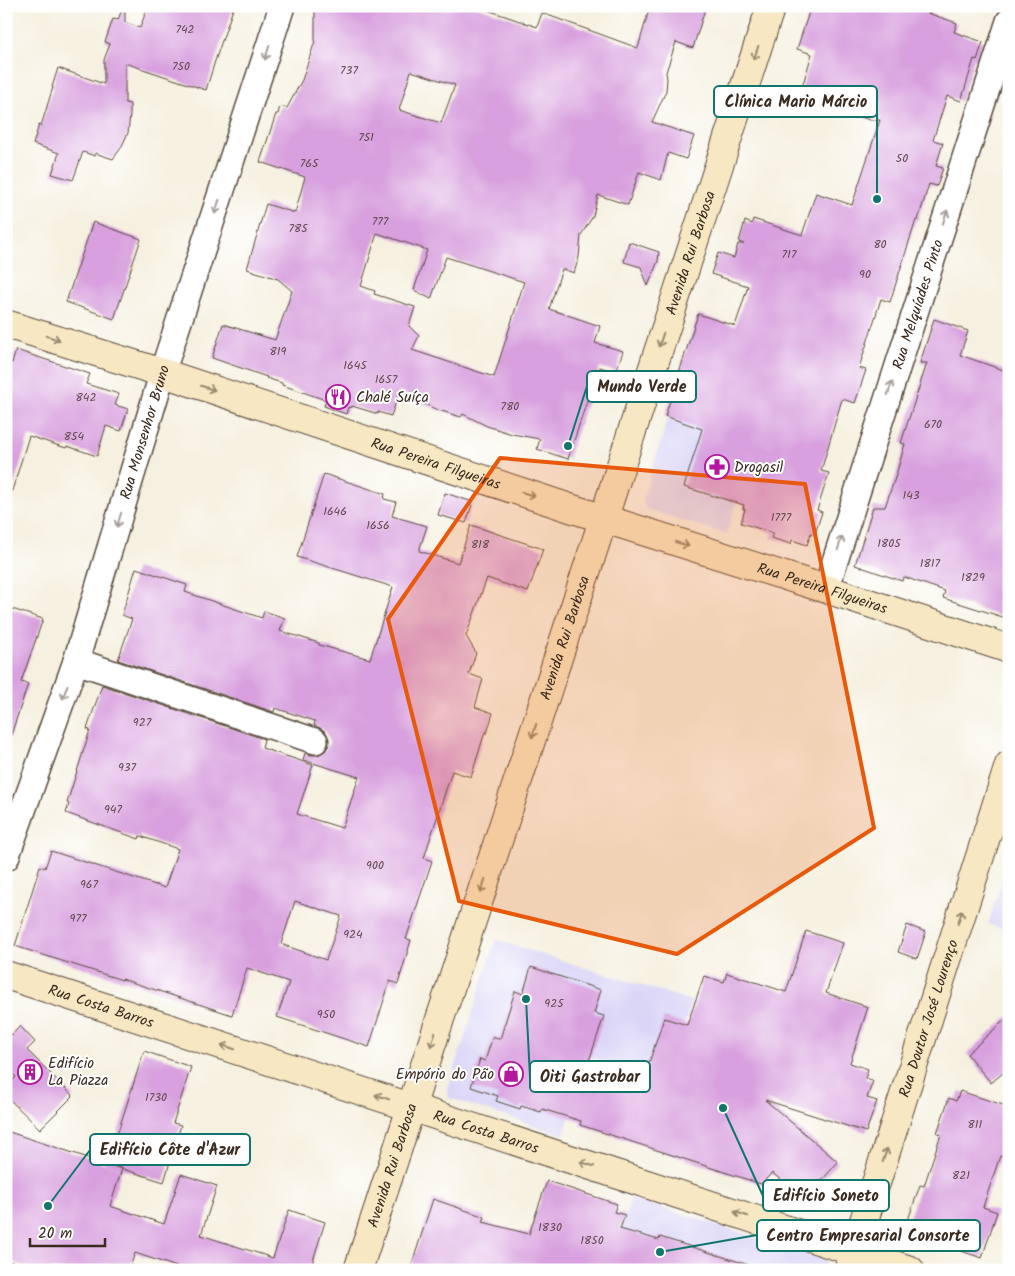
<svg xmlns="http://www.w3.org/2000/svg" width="1015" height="1276" font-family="Kalam,sans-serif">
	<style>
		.built { fill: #dbd6f7 }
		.building { fill: #d8a0de; fill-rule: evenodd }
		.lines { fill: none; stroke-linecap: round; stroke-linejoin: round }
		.street-casing { stroke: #57483b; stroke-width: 28 }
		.secondary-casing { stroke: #57483b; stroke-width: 30 }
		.street { stroke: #fff; stroke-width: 25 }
		.secondary { stroke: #f7e8c3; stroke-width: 28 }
		.oneway { stroke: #a79f9a }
		.oneway2 { stroke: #998970 }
		.marked { fill: #e8590c; fill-opacity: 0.2; stroke: #e8590c; stroke-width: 4; stroke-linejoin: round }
		.labels { text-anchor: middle; stroke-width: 4; stroke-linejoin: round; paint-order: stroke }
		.number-label { font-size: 12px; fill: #62484e }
		.street-label { font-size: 15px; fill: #3b2a1e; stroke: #fff }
		.poi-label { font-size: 15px; fill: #3b2a1e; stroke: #fff; text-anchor: start }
		.leader { fill: none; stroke: #0f766e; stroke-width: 2 }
		.callout-dot { fill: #0f766e; stroke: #fff; stroke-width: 2 }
		.callout { fill: #fff; stroke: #0f766e; stroke-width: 2 }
		.callout-label { font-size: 16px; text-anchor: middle; font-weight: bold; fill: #3b2a1e }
	</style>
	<rect width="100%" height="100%" fill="#fff"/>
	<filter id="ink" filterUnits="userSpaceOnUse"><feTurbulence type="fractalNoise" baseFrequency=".02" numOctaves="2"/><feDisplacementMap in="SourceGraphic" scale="10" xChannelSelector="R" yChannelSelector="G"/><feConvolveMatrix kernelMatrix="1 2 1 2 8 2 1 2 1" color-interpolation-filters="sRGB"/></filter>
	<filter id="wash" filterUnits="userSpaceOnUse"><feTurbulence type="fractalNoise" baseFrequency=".0096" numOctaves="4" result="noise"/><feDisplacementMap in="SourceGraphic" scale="20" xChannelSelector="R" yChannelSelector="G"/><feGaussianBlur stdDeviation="1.12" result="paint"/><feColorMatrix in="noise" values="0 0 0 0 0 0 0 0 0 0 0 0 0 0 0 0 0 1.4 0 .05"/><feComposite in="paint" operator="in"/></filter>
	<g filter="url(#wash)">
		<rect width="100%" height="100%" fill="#f5f0df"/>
		<g class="built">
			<path d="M 668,417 L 702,429 L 743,484 L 726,534 L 646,509 L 643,499 Z"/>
			<path d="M 1009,860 L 1009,931 L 988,924 Z"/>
			<path d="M 496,940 L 692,1001 L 666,1081 L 588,1056 L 564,1135 L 449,1098 L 447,1092 Z"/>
			<path d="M 631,1198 L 827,1260 L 824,1270 L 607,1270 Z"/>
		</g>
		<g id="blocks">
			<g class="building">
				<path d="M 148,6 L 234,6 L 215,61 L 206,90 L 125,63 L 125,103 L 130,104 L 130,115 L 128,133 L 121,148 L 113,159 L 95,153 L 95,156 L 83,152 L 73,180 L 52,174 L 59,153 L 33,144 L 39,125 L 41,126 L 53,87 L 52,87 L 58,68 L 104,84 L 104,60 L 110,44 L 105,42 L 113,19 L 118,20 L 122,9 L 125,10 L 125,22 L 140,28 Z"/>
				<path d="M 315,6 L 476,6 L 537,27 L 542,13 L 638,48 L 650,6 L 706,6 L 693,48 L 676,42 L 666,72 L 667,79 L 666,91 L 652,122 L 694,136 L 686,159 L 668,153 L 661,180 L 639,172 L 628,205 L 598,195 L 593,216 L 581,235 L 579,257 L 574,273 L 562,269 L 549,309 L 600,326 L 595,343 L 623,351 L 616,372 L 600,367 L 588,398 L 568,459 L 537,449 L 540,439 L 512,434 L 487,426 L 463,414 L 461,417 L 435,409 L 400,391 L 391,416 L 378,412 L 378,414 L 352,406 L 351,408 L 348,407 L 346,414 L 324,406 L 326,400 L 282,385 L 282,383 L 266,378 L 267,377 L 212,358 L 223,324 L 275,340 L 292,291 L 278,279 L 247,269 L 266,204 L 295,213 L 305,177 L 260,162 L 276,114 L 278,114 L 280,106 L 287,108 L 302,80 L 315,41 ZM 411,71 L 455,85 L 441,123 L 399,110 ZM 377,233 L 427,250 L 414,290 L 431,299 L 446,257 L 524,282 L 494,377 L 412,350 L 419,336 L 409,326 L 415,307 L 374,294 L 375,291 L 361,286 Z"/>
				<path d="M 811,6 L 907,6 L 957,23 L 954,32 L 983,42 L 977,60 L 974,59 L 961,101 L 947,96 L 933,140 L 943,143 L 936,166 L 943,168 L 937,186 L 929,184 L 918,220 L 916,220 L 890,302 L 881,299 L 859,368 L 866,370 L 855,403 L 842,399 L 821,471 L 829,473 L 817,510 L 822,512 L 815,534 L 811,533 L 807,545 L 792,540 L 791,544 L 771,538 L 773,533 L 741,523 L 745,509 L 743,509 L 744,505 L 684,487 L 702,429 L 665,416 L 698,314 L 735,326 L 741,308 L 748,286 L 711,274 L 718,253 L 734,258 L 738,244 L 744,244 L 739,242 L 745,221 L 752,224 L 753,219 L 802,235 L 816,193 L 852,205 L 880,120 L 870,120 L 799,97 L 812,54 L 797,49 Z"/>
				<path d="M 93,222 L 141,239 L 114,319 L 66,302 Z"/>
				<path d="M 629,242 L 659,252 L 658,261 L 648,286 L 641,267 L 624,262 Z"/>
				<path d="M 934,319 L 968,331 L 960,355 L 1009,372 L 1009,619 L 943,598 L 945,591 L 904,577 L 902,581 L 855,565 L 873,507 L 885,507 L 896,475 L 905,444 L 901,443 L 927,363 L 920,363 Z"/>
				<path d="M 16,350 L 90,374 L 86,384 L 119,394 L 115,405 L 128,409 L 121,431 L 106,426 L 97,456 L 67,446 L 66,448 L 29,436 L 11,494 L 6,494 L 6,361 L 12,363 Z"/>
				<path d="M 324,474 L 385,494 L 384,499 L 396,502 L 392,516 L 427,526 L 419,551 L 458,563 L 471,525 L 543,549 L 528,592 L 487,578 L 466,636 L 476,653 L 469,674 L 483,679 L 475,707 L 493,713 L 487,733 L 485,732 L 471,777 L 452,771 L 424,858 L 432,861 L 406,939 L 411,940 L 398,984 L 390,981 L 369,1047 L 277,1017 L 289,982 L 247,968 L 232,1015 L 122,979 L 122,980 L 15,946 L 40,866 L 45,868 L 51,851 L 165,888 L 178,849 L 140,836 L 139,839 L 66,813 L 69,804 L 67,803 L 90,730 L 87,729 L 102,685 L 264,739 L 262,748 L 313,765 L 297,814 L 342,828 L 359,777 L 303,760 L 305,753 L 311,755 L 318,755 L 325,751 L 329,745 L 329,739 L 326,732 L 320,728 L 314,725 L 315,721 L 275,708 L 274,712 L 118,660 L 132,619 L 122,615 L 136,568 L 187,585 L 185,592 L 262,618 L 264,611 L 285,618 L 280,631 L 319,643 L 319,645 L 370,659 L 393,587 L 297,557 ZM 295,901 L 341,916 L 326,960 L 281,944 Z"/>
				<path d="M 445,493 L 473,502 L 466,523 L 438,515 Z"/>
				<path d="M 6,607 L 43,619 L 21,682 L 28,684 L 10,738 L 6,738 Z"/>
				<path d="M 907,925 L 926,932 L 917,959 L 898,952 Z"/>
				<path d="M 806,931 L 843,943 L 826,993 L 868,1007 L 850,1063 L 868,1069 L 865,1079 L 873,1081 L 867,1098 L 877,1101 L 866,1132 L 765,1100 L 838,1162 L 816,1187 L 811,1182 L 808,1185 L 804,1181 L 795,1191 L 772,1173 L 761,1184 L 580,1125 L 581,1121 L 542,1109 L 541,1112 L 521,1106 L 520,1109 L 496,1101 L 498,1096 L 471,1087 L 480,1059 L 485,1061 L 493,1036 L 500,1039 L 515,991 L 523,994 L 531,967 L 601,990 L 594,1013 L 604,1016 L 589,1061 L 641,1078 L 646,1062 L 649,1063 L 664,1018 L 687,1025 L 704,976 L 724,982 L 727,973 L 786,992 Z"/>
				<path d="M 1009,1016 L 1009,1068 L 991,1083 L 967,1054 Z"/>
				<path d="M 20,1026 L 35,1042 L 27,1050 L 73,1096 L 40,1129 L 6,1096 L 6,1087 L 16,1077 L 8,1069 L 6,1071 L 6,1029 L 12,1035 Z"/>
				<path d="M 144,1051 L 191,1067 L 173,1123 L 181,1125 L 164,1182 L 104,1163 L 112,1140 L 115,1141 Z"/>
				<path d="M 960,1091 L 1009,1107 L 1009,1144 L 1004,1157 L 1000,1156 L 983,1207 L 997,1212 L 982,1258 L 904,1232 L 920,1185 L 924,1186 L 941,1134 L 937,1133 L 949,1098 L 956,1101 Z"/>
				<path d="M 6,1131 L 122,1169 L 110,1206 L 164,1224 L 181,1174 L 217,1186 L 201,1235 L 273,1258 L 289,1210 L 325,1222 L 310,1270 L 186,1270 L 135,1253 L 129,1270 L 36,1270 L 6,1260 Z"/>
				<path d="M 547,1181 L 617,1204 L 614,1212 L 625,1215 L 620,1229 L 659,1240 L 660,1237 L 749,1265 L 748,1270 L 410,1270 L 433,1199 L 485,1217 L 483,1222 L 529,1234 Z"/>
			</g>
		</g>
	</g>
	<g filter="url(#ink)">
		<use href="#blocks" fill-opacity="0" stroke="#57483b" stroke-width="1"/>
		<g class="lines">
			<defs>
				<g id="street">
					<path id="s1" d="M 826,589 L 1009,21"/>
					<path d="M 76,661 L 315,741"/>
					<path id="s2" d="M 6,858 L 76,661 L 167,358 L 282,6"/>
				</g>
				<g id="secondary">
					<path id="s3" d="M 6,324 L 163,373 L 573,509 L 826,589 L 1009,649"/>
					<path id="s4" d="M 6,975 L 910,1270"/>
					<path id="s5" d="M 849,1268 L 1009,765"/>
					<path id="s6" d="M 358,1270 L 771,6"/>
				</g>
			</defs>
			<use href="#street" class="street-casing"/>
			<use href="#secondary" class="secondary-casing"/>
			<use href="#street" class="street"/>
			<use href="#secondary" class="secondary"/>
		</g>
		<defs><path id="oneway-shaft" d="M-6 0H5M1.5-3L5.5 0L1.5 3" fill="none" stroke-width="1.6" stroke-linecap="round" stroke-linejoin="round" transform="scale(1.25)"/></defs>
		<g class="oneway">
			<use href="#oneway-shaft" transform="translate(267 53) rotate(108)"/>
			<use href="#oneway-shaft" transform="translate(217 207) rotate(108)"/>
			<use href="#oneway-shaft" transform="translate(945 217) rotate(-72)"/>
			<use href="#oneway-shaft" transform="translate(890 388) rotate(-72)"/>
			<use href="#oneway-shaft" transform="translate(119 520) rotate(107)"/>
			<use href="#oneway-shaft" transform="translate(840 543) rotate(-72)"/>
			<use href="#oneway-shaft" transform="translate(65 692) rotate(110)"/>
		</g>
		<g class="oneway2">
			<use href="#oneway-shaft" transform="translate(756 53) rotate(108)"/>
			<use href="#oneway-shaft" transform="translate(53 338) rotate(17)"/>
			<use href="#oneway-shaft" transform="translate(661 340) rotate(108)"/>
			<use href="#oneway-shaft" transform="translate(208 388) rotate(18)"/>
			<use href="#oneway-shaft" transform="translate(528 494) rotate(18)"/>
			<use href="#oneway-shaft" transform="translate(682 544) rotate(18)"/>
			<use href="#oneway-shaft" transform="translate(534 731) rotate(108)"/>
			<use href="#oneway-shaft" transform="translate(483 886) rotate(108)"/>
			<use href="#oneway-shaft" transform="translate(960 917) rotate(-72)"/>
			<use href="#oneway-shaft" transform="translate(433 1040) rotate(108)"/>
			<use href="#oneway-shaft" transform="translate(228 1047) rotate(-162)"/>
			<use href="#oneway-shaft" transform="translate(382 1097) rotate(-162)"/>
			<use href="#oneway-shaft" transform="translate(885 1155) rotate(-72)"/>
			<use href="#oneway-shaft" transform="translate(587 1164) rotate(-162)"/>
			<use href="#oneway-shaft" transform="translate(741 1214) rotate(-162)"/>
		</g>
	</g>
	<path class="marked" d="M 500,458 L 805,484 L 874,828 L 677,954 L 459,901 L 388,619 Z"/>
	<defs>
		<symbol id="restaurant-ring" viewBox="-11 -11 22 22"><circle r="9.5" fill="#fff" stroke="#b5179e" stroke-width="1.5"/><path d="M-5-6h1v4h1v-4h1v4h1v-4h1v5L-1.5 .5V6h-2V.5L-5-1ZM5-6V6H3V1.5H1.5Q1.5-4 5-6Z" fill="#b5179e"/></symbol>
		<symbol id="pharmacy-ring" viewBox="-11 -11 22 22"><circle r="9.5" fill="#fff" stroke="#b5179e" stroke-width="1.5"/><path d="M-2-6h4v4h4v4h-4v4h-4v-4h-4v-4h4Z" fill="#b5179e"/></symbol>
		<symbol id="building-ring" viewBox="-11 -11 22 22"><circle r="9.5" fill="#fff" stroke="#b5179e" stroke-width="1.5"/><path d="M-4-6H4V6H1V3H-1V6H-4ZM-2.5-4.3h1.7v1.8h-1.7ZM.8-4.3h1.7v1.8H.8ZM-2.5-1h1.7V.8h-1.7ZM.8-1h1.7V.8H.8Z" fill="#b5179e"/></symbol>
		<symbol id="shop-ring" viewBox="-11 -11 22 22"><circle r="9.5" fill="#fff" stroke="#b5179e" stroke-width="1.5"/><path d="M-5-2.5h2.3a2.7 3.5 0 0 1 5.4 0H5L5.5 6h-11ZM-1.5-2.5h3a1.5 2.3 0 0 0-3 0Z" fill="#b5179e"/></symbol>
	</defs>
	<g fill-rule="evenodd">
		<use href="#restaurant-ring" x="324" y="383" width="28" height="28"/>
		<use href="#pharmacy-ring" x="703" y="453" width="28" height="28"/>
		<use href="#building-ring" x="16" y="1058" width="28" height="28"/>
		<use href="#shop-ring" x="497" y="1060" width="28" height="28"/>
	</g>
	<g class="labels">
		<g class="number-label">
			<text x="185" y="33">742</text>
			<text x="181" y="70">750</text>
			<text x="349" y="74">737</text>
			<text x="366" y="141">751</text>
			<text x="902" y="162">50</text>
			<text x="309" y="167">765</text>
			<text x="380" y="225">777</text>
			<text x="298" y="232">785</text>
			<text x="880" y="248">80</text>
			<text x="789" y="258">717</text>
			<text x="865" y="278">90</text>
			<text x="278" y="355">819</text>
			<text x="355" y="369">1645</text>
			<text x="386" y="383">1657</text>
			<text x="86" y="401">842</text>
			<text x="510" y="410">780</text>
			<text x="933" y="428">670</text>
			<text x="74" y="440">854</text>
			<text x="911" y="499">143</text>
			<text x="335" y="515">1646</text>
			<text x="781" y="521">1777</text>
			<text x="378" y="529">1656</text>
			<text x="889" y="547">1805</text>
			<text x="480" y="548">818</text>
			<text x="930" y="567">1817</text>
			<text x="973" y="581">1829</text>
			<text x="142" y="726">927</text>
			<text x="127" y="771">937</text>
			<text x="113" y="813">947</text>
			<text x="375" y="869">900</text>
			<text x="89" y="888">967</text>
			<text x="78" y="922">977</text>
			<text x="353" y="938">924</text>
			<text x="554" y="1007">925</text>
			<text x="326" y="1018">950</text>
			<text x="156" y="1101">1730</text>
			<text x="975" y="1128">811</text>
			<text x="961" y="1179">821</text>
			<text x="550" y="1231">1830</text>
			<text x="592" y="1244">1850</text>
		</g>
		<g class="street-label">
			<text dy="5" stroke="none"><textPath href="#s6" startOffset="1070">Avenida Rui Barbosa</textPath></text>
			<text dy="5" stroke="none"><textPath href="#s1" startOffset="299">Rua Melquíades Pinto</textPath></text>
			<text dy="5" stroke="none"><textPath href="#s2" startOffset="448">Rua Monsenhor Bruno</textPath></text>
			<text dy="5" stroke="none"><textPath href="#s3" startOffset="452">Rua Pereira Filgueiras</textPath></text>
			<text dy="5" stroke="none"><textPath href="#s3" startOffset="858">Rua Pereira Filgueiras</textPath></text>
			<text dy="5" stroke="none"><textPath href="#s6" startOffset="665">Avenida Rui Barbosa</textPath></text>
			<text dy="5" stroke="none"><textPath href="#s4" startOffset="100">Rua Costa Barros</textPath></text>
			<text dy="5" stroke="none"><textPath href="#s5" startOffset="262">Rua Doutor José Lourenço</textPath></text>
			<text dy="5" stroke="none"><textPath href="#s4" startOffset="505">Rua Costa Barros</textPath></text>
			<text dy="5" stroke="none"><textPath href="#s6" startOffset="110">Avenida Rui Barbosa</textPath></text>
		</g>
		<g class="poi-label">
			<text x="356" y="402">Chalé Suíça</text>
			<text x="734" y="472">Drogasil</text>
			<text x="48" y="1068">Edifício<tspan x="48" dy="17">La Piazza</tspan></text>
			<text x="494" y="1079" text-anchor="end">Empório do Pão</text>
		</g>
	</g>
	<path class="leader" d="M877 199L877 102M568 446L587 386M526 999L530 1077M48 1206L90 1150M723 1108L763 1196M660 1252L757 1235"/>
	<g class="callout-dot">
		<circle cx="877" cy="199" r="5"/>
		<circle cx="568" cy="446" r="5"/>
		<circle cx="526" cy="999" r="5"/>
		<circle cx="48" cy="1206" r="5"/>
		<circle cx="723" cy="1108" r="5"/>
		<circle cx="660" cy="1252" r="5"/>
	</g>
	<g class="callout">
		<rect x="714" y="86" width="163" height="31" rx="5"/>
		<rect x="587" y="371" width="109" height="31" rx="5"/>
		<rect x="530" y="1061" width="120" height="31" rx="5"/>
		<rect x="90" y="1134" width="160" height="31" rx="5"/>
		<rect x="763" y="1180" width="126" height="31" rx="5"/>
		<rect x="757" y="1220" width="223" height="31" rx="5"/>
	</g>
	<g class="callout-label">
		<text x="796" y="107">Clínica Mario Márcio</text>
		<text x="642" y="392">Mundo Verde</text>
		<text x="590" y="1082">Oiti Gastrobar</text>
		<text x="170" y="1155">Edifício Côte d'Azur</text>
		<text x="826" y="1201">Edifício Soneto</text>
		<text x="868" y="1241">Centro Empresarial Consorte</text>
	</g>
	<rect width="1015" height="1276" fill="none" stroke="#fff" stroke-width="25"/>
	<path d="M30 1238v8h75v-8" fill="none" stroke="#3b2a1e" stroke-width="2.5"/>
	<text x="38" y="1238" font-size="15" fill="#3b2a1e" stroke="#ffffff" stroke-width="4" paint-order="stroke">20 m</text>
</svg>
